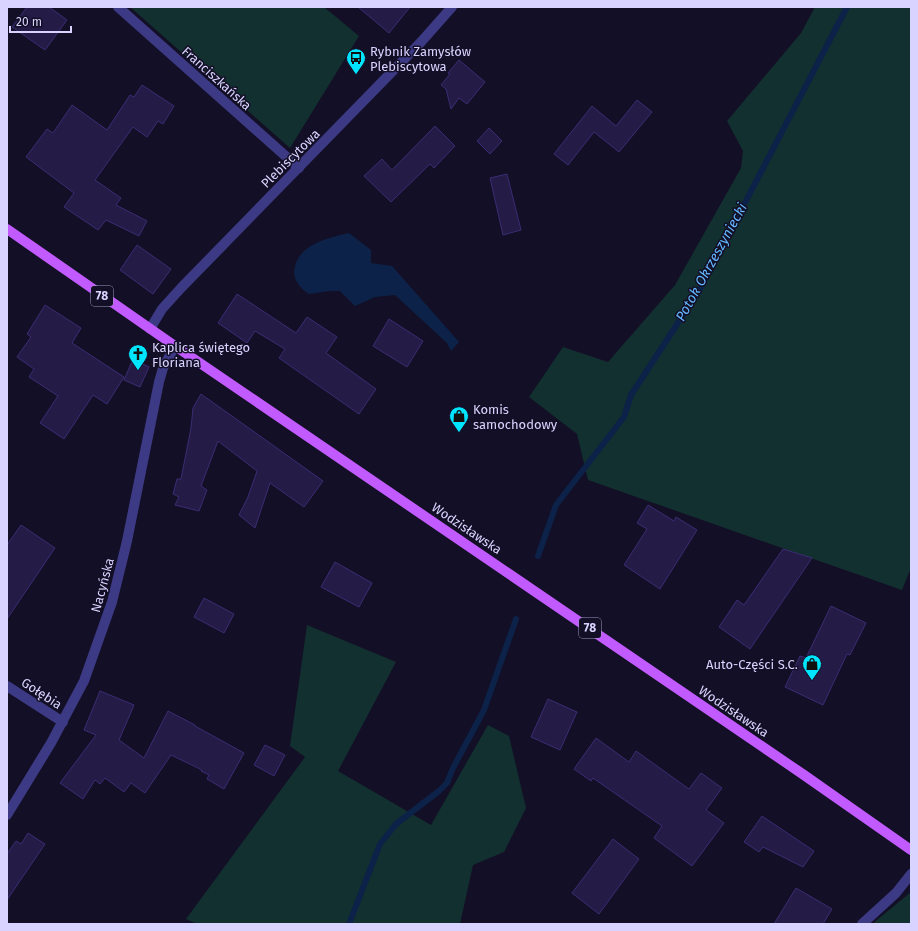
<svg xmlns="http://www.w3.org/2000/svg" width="918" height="931" font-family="'Fira Sans',sans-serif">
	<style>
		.green { fill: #12302f }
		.water { fill: #0c2248 }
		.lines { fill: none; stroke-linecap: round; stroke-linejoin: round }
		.stream { stroke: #0c2248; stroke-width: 6 }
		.building { fill: #241b47; stroke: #3b2d73 }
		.minor { stroke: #3d3a85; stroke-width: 10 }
		.primary { stroke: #c25bff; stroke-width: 10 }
		.labels { text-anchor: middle; stroke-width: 3; stroke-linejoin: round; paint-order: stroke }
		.shield { fill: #130f26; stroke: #9e99be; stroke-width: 1 }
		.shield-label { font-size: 12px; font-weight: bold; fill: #d9d4ff }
		.poi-label { font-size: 13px; fill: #d9d4ff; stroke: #130f26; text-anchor: start }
		.street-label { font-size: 13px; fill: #d9d4ff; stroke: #130f26 }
		.water-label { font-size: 14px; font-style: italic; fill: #62b6ff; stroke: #130f26 }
	</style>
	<rect width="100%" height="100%" fill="#130f26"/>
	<g class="green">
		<path d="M 130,7 L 324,7 L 359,36 L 290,148 Z"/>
		<path d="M 815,7 L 911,7 L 911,568 L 902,590 L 588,480 L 577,434 L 529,397 L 563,347 L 608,362 L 675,285 L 741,168 L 743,151 L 727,121 L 801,33 Z"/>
		<path d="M 307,625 L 396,662 L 338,771 L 431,825 L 488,725 L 509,736 L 526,808 L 504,852 L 473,865 L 460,924 L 197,924 L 186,919 L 305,757 L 290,746 Z"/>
		<path d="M 911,892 L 911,924 L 873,924 L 878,919 Z"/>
	</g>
	<path class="water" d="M 349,233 L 371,250 L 371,263 L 392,266 L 459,342 L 451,351 L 447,343 L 395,295 L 375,297 L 355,306 L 340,291 L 329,291 L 309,294 C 301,289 294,281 294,272 C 296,245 327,238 349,233 Z"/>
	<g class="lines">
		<g class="stream">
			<path d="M 538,556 L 556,505 L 624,417 L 631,395 L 700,289 L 847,7"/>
			<path d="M 349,924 L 380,844 L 396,824 L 439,791 L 447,783 L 453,768 L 484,710 L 516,619"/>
		</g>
	</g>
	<g class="building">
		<path d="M 27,7 L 49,7 L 67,20 L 45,50 L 12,27 Z"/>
		<path d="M 358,7 L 410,7 L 389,33 Z"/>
		<path d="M 459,60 L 485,82 L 467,104 L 459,98 L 451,109 L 446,89 L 441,85 L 450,74 L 448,73 Z"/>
		<path d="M 142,85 L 174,106 L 163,124 L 158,121 L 147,137 L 133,127 L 95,180 L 121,198 L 116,205 L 147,221 L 139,236 L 106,220 L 98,230 L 64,207 L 74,193 L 26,157 L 47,129 L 53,133 L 72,105 L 107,130 L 130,95 L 134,97 Z"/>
		<path d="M 637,100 L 652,112 L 619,152 L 594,132 L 568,165 L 554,154 L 592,106 L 616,126 Z"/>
		<path d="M 435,126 L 455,146 L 434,168 L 430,164 L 391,202 L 364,176 L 382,159 L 392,170 Z"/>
		<path d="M 489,128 L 502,141 L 490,154 L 477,141 Z"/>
		<path d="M 507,174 L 521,230 L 503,235 L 490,178 Z"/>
		<path d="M 137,245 L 171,269 L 153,294 L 120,270 Z"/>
		<path d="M 237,294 L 296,333 L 307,317 L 337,337 L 326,353 L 376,389 L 359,414 L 279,358 L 285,349 L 255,331 L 247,343 L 218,323 Z"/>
		<path d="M 45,305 L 81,328 L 72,343 L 124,377 L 107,404 L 93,395 L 64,439 L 40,423 L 58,396 L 29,377 L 34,369 L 17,357 L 31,337 L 27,334 Z"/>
		<path d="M 389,319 L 423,341 L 407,367 L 373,346 Z"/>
		<path d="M 133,359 L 149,367 L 140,387 L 124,380 Z"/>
		<path d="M 201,394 L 323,481 L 304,507 L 270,483 L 255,528 L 239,515 L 248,497 L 257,471 L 218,441 L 201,486 L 207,490 L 199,511 L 175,505 L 179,497 L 173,494 L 177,479 L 181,479 L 191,428 L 193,408 Z"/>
		<path d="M 648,505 L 674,521 L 676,517 L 697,530 L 660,589 L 624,565 L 647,529 L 637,523 Z"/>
		<path d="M 21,525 L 55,548 L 7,619 L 7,545 Z"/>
		<path d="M 783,549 L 812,558 L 750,649 L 719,627 L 737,600 L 744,605 Z"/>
		<path d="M 335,562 L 372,583 L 359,607 L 321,587 Z"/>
		<path d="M 204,598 L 234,614 L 224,633 L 194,617 Z"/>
		<path d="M 831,606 L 866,623 L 850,655 L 847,654 L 823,705 L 785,687 L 800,656 L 806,658 Z"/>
		<path d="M 100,691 L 134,705 L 119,740 L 144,758 L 168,711 L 195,725 L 195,726 L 244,753 L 224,789 L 207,779 L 209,775 L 201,771 L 202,770 L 171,755 L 145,793 L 131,783 L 124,792 L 105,778 L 100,784 L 95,780 L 83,799 L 60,783 L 96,735 L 84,730 Z"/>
		<path d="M 548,699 L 577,712 L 560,750 L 531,737 Z"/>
		<path d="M 596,738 L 629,762 L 636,751 L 689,789 L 701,773 L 722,788 L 706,810 L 724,823 L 692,866 L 654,838 L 662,826 L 593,778 L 591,781 L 574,769 Z"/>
		<path d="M 265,745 L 285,755 L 274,776 L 254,765 Z"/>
		<path d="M 762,816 L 814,851 L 803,867 L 763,847 L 759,852 L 744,842 Z"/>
		<path d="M 28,833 L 45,844 L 7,900 L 7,854 L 16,841 L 21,844 Z"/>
		<path d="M 613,839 L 639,859 L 599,914 L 572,893 Z"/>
		<path d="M 796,888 L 832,909 L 823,924 L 774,924 Z"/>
	</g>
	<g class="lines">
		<g class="minor">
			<path d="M 118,7 L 299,168"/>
			<path d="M 150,329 L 162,309 L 181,288 L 421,42 L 452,7"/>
			<path d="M 7,686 L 63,722"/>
			<path d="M 7,815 L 51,743 L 84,681 L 112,602 L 127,541 L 159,382 L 163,368 L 175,346"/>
			<path d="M 862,924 L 896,893 L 911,874"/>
		</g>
		<path class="primary" d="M 7,229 L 175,346 L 804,775 L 911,850"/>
	</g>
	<defs>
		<symbol id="bus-pin" viewBox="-11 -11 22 30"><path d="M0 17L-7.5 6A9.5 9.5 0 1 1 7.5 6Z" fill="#00e5ff" stroke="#130f26"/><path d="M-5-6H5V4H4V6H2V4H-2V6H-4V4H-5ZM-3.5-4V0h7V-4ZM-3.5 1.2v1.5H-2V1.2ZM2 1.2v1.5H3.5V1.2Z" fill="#111"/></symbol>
		<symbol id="church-pin" viewBox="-11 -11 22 30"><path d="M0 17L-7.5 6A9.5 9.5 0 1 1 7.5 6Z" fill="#00e5ff" stroke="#130f26"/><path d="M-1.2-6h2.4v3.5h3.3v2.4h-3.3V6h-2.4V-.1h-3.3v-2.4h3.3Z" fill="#111"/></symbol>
		<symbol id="shop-pin" viewBox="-11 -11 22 30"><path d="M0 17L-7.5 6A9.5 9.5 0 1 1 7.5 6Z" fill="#00e5ff" stroke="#130f26"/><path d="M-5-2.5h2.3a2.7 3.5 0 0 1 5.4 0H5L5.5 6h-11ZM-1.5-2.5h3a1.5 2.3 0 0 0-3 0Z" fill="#111"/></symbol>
	</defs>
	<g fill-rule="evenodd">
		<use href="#bus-pin" x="345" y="47" width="22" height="30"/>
		<use href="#church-pin" x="127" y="343" width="22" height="30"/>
		<use href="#shop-pin" x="448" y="405" width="22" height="30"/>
		<use href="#shop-pin" x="801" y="653" width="22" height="30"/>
	</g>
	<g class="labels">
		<g class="shield">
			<rect x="91" y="286" width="22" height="20" rx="3"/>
			<rect x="579" y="618" width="22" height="20" rx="3"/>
		</g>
		<g class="shield-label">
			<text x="102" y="300">78</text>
			<text x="590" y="632">78</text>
		</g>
		<g class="poi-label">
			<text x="370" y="56">Rybnik Zamysłów<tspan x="370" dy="15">Plebiscytowa</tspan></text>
			<text x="152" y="352">Kaplica świętego<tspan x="152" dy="15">Floriana</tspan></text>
			<text x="473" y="414">Komis<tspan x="473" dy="15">samochodowy</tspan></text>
			<text x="798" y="669" text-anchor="end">Auto-Części S.C.</text>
		</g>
		<g class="street-label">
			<text transform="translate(217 78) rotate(42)" y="5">Franciszkańska</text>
			<text transform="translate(290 158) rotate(-45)" y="5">Plebiscytowa</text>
			<text transform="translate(467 528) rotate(34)" y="5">Wodzisławska</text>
			<text transform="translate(102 585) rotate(-75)" y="5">Nacyńska</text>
			<text transform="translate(42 693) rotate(33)" y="5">Gołębia</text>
			<text transform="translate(734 711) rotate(34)" y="5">Wodzisławska</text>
		</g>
		<g class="water-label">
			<text transform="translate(711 262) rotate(-61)" y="5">Potok Okrzeszyniecki</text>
		</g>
	</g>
	<rect width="918" height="931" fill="none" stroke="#d9d4ff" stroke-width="16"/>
	<path d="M10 26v6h61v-6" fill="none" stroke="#d9d4ff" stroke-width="2"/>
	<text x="16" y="26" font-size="12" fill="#d9d4ff" stroke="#130f26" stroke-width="3" paint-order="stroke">20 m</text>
</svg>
